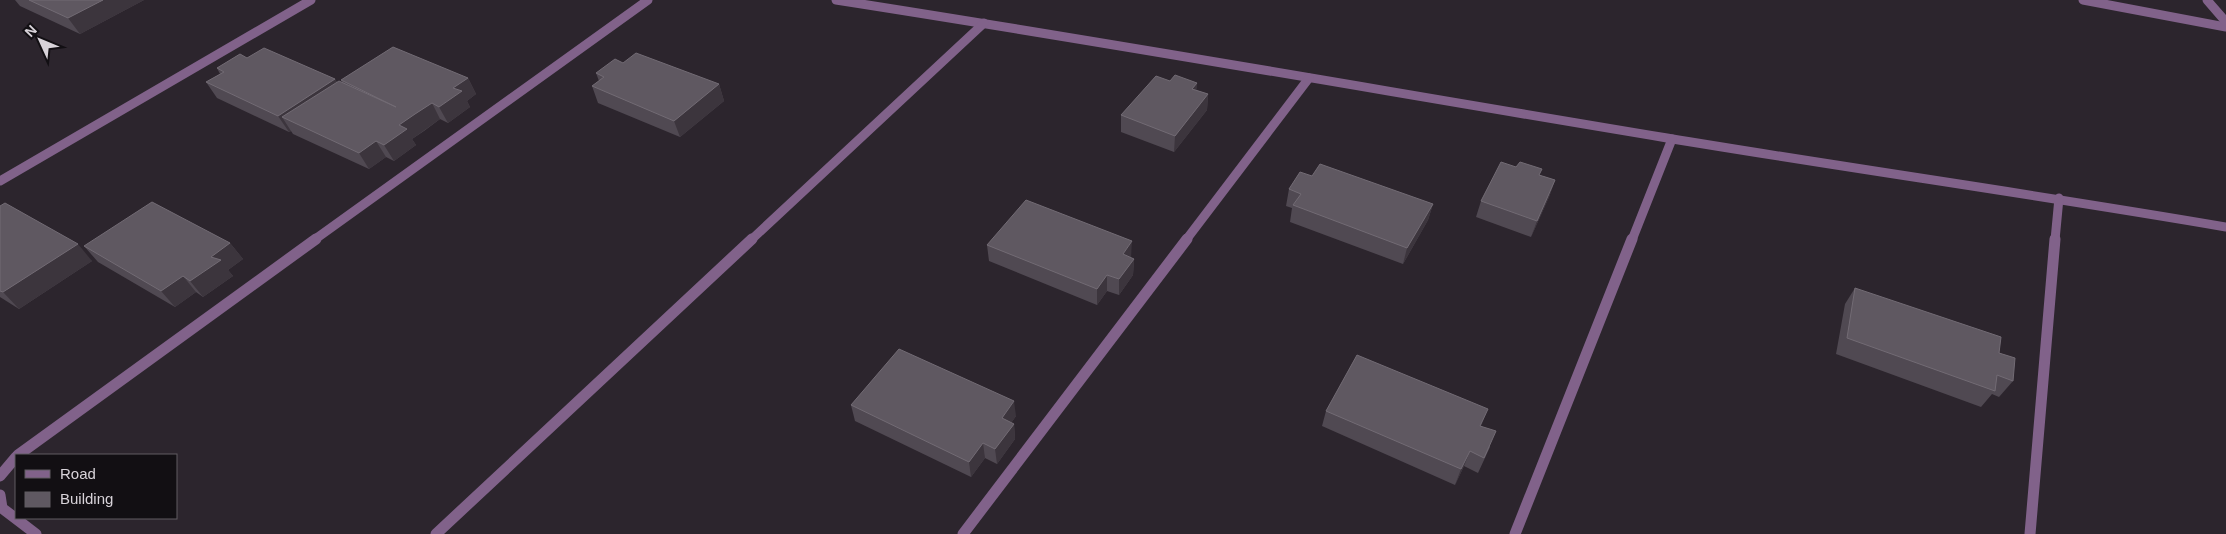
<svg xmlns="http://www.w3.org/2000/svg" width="2226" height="534" font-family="Helvetica,sans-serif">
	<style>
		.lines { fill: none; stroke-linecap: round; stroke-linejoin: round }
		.minor-far1 { stroke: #81628a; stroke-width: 9 }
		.minor { stroke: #81628a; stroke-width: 11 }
		.wall { fill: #504952 }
		.shaded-wall { fill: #3c353d }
		.building { fill: #5f5861; stroke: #726b74 }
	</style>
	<rect width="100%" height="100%" fill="#2c252d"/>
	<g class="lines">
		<g class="minor-far1">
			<path d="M 836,0 C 1113,43 1390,92 1667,138 C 1853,169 2040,195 2226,227"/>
			<path d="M 2083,0 L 2226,27"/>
			<path d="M 2207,0 L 2226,22"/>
			<path d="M 0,181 L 311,0"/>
			<path d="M 314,240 L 648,0"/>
			<path d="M 751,240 L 984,23"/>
			<path d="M 1186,240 L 1309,78"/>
			<path d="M 1632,240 L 1672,139"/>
			<path d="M 2055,240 L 2059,198"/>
		</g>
		<g class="minor">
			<path d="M 18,455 L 316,239"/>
			<path d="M 0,476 L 16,457"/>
			<path d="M 0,495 L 2,508 L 36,534"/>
			<path d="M 436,534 L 752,239"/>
			<path d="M 963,534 L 1187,239"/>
			<path d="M 1515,534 L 1632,239"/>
			<path d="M 2030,534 L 2055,239"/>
		</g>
	</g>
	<g class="wall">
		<path d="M 15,0 L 144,0 L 80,34 L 20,6 Z"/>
		<path d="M 247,58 L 335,79 L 337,82 L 342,82 L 341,80 L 468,78 L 476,94 L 467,101 L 470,107 L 448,123 L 440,119 L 424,131 L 412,139 L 416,145 L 394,161 L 386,157 L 369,169 L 293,134 L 291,131 L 289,132 L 217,98 L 206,82 L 220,74 L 217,68 Z"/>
		<path d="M 623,63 L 719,84 L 724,101 L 680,137 L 598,103 L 592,86 L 599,81 L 596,73 Z"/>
		<path d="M 1170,81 L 1197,83 L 1196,90 L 1208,94 L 1207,110 L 1174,152 L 1121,132 L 1121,115 Z"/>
		<path d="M 1539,175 L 1555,180 L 1549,197 L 1531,237 L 1476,217 L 1481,201 Z"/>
		<path d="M 1312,176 L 1433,204 L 1428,220 L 1403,264 L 1290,222 L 1292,208 L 1286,206 L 1289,189 Z"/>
		<path d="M 0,206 L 92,261 L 19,309 L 0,297 Z"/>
		<path d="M 230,243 L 243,259 L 228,270 L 233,276 L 203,297 L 196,292 L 175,307 L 98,262 L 84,246 Z"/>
		<path d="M 987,245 L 1131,258 L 1134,259 L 1133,275 L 1119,295 L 1107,291 L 1097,305 L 989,261 Z"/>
		<path d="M 1855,288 L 1999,353 L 2013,381 L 1999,397 L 1992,394 L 1981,407 L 1836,354 L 1845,304 Z"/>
		<path d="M 851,405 L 1016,416 L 1011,423 L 1014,424 L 1015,439 L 997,464 L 985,458 L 971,477 L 855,421 Z"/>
		<path d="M 1326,411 L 1481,426 L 1490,447 L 1478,473 L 1464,466 L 1455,485 L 1322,426 Z"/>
	</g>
	<g class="shaded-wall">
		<path d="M 103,0 L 144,0 L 80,34 L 68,18 Z"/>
		<path d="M 468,78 L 476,94 L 467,101 L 470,107 L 448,123 L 439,107 L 453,88 Z"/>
		<path d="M 335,79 L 345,95 L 282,117 L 291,131 L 289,132 L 278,116 Z"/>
		<path d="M 1197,83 L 1196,99 L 1192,89 Z"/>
		<path d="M 719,84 L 724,101 L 680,137 L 674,121 Z"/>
		<path d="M 1208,94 L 1207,110 L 1174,152 L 1175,136 Z"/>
		<path d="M 432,103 L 440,119 L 412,139 L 416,145 L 394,161 L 384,145 L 399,125 Z"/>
		<path d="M 376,141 L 386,157 L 369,169 L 359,153 Z"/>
		<path d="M 1555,180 L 1549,197 L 1531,237 L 1537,221 Z"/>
		<path d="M 1433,204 L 1428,220 L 1403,264 L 1407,248 Z"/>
		<path d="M 1132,241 L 1131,258 L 1123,254 Z"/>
		<path d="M 230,243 L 243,259 L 228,270 L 233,276 L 203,297 L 190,281 L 211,257 Z"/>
		<path d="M 78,244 L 92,261 L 19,309 L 3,292 Z"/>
		<path d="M 1134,259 L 1133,275 L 1119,295 L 1119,279 Z"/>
		<path d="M 1107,275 L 1107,291 L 1097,305 L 1097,289 Z"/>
		<path d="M 183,276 L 196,292 L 175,307 L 161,291 Z"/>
		<path d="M 1014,401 L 1016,416 L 1004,433 L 1002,418 Z"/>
		<path d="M 1488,409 L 1482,424 L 1474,442 L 1480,426 Z"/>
		<path d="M 1014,424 L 1015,439 L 997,464 L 995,449 Z"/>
		<path d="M 983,443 L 985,458 L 971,477 L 969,462 Z"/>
		<path d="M 1470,451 L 1464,466 L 1455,485 L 1461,469 Z"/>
	</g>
	<g class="building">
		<path d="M 29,0 L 103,0 L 68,18 Z"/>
		<path d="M 393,47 L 468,78 L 453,88 L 462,91 L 439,107 L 432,103 L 415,114 L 399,125 L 407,129 L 384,145 L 376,141 L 359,153 L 282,117 L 339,81 L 396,107 L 341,80 Z"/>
		<path d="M 264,48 L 335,79 L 278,116 L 206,82 L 224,72 L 217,68 L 240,54 L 247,58 Z"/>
		<path d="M 636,53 L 719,84 L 674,121 L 592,86 L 604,77 L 596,73 L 615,59 L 623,63 Z"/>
		<path d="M 1175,75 L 1197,83 L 1192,89 L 1208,94 L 1175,136 L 1121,115 L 1156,76 L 1170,81 Z"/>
		<path d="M 1501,162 L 1516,167 L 1520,162 L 1542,169 L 1539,175 L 1555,180 L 1537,221 L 1481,201 Z"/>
		<path d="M 1320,164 L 1433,204 L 1407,248 L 1293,205 L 1301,194 L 1289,189 L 1300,172 L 1312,176 Z"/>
		<path d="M 1026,200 L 1132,241 L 1123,254 L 1134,259 L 1119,279 L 1107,275 L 1097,289 L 987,245 Z"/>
		<path d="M 152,202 L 230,243 L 211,257 L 221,260 L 190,281 L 183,276 L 161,291 L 84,246 Z"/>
		<path d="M 5,203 L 78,244 L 3,292 L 0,291 L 0,206 Z"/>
		<path d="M 1855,288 L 2001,337 L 1999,353 L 2015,358 L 2013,381 L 1997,375 L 1995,391 L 1847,338 Z"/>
		<path d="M 899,349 L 1014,401 L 1002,418 L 1014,424 L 995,449 L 983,443 L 969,462 L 851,405 Z"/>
		<path d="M 1357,355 L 1488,409 L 1480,426 L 1496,431 L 1484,458 L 1470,451 L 1461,469 L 1326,411 Z"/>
	</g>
	<rect x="15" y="454" width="162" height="65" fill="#120f13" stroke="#615d62"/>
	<rect x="25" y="470" width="25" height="8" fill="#81628a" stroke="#615d62"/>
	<text x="60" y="479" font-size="15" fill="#d8d3d9">Road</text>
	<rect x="25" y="492" width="25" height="15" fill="#5f5861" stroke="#615d62"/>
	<text x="60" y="504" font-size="15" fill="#d8d3d9">Building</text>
	<g transform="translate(40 40) rotate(314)" stroke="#120f13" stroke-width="4" paint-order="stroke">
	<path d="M0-4L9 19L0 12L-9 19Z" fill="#d8d3d9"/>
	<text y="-8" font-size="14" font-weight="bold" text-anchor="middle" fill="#d8d3d9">N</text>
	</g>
</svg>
